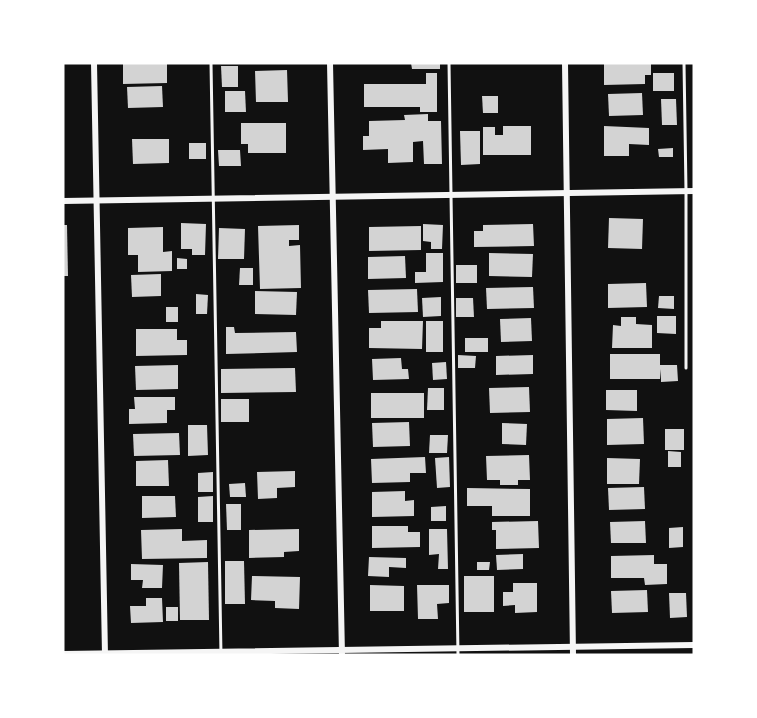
<svg xmlns="http://www.w3.org/2000/svg" width="757" height="718" font-family="'Source Sans 3',sans-serif">
	<style>
		.building { fill: #d3d3d3 }
		.lines { fill: none; stroke-linecap: round; stroke-linejoin: round }
		.service { stroke: #f5f5f5; stroke-width: 3 }
		.minor { stroke: #f5f5f5; stroke-width: 6 }
	</style>
	<rect width="100%" height="100%" fill="#111"/>
	<g class="building">
		<path d="M 167,63 L 167,83 L 123,84 L 123,64 Z"/>
		<path d="M 411,63 L 440,63 L 440,69 L 412,69 Z"/>
		<path d="M 604,63 L 651,63 L 651,75 L 645,75 L 645,84 L 604,85 Z"/>
		<path d="M 221,66 L 238,66 L 238,87 L 222,87 Z"/>
		<path d="M 287,70 L 288,102 L 256,102 L 255,71 Z"/>
		<path d="M 426,73 L 437,73 L 437,112 L 420,112 L 420,107 L 364,107 L 364,84 L 426,84 Z"/>
		<rect x="653" y="73" width="21" height="18"/>
		<path d="M 162,86 L 163,107 L 128,108 L 127,87 Z"/>
		<path d="M 225,91 L 245,91 L 246,112 L 225,112 Z"/>
		<path d="M 642,93 L 643,115 L 609,116 L 608,94 Z"/>
		<path d="M 482,96 L 498,96 L 498,113 L 483,113 Z"/>
		<path d="M 661,99 L 676,99 L 677,125 L 662,125 Z"/>
		<path d="M 428,114 L 428,121 L 441,121 L 442,164 L 424,164 L 423,141 L 413,142 L 413,162 L 388,163 L 388,149 L 363,150 L 363,136 L 369,136 L 369,121 L 405,120 L 404,115 Z"/>
		<path d="M 241,123 L 286,123 L 286,153 L 248,153 L 248,144 L 241,144 Z"/>
		<path d="M 503,126 L 531,126 L 531,155 L 483,155 L 483,127 L 495,127 L 495,135 L 503,135 Z"/>
		<path d="M 604,126 L 649,128 L 649,145 L 629,144 L 629,156 L 604,156 Z"/>
		<path d="M 460,131 L 480,131 L 480,164 L 461,165 Z"/>
		<path d="M 132,139 L 169,139 L 169,163 L 133,164 Z"/>
		<rect x="189" y="143" width="17" height="16"/>
		<path d="M 673,148 L 673,157 L 659,157 L 658,149 Z"/>
		<path d="M 218,150 L 240,150 L 241,166 L 219,166 Z"/>
		<path d="M 609,218 L 643,219 L 642,249 L 608,248 Z"/>
		<path d="M 181,223 L 206,224 L 205,255 L 192,255 L 192,249 L 181,249 Z"/>
		<path d="M 423,224 L 443,225 L 442,249 L 431,249 L 431,242 L 423,241 Z"/>
		<path d="M 533,224 L 534,246 L 474,247 L 474,231 L 483,231 L 483,225 Z"/>
		<path d="M 63,225 L 67,225 L 68,276 L 63,276 Z"/>
		<path d="M 299,225 L 299,240 L 289,240 L 289,246 L 300,245 L 301,288 L 260,289 L 258,226 Z"/>
		<path d="M 421,226 L 421,250 L 369,251 L 369,227 Z"/>
		<path d="M 163,227 L 163,252 L 172,251 L 172,271 L 138,272 L 138,255 L 128,255 L 128,228 Z"/>
		<path d="M 219,228 L 245,229 L 244,259 L 218,259 Z"/>
		<path d="M 426,253 L 443,253 L 443,282 L 415,283 L 415,272 L 426,272 Z"/>
		<path d="M 489,253 L 533,254 L 532,277 L 489,276 Z"/>
		<path d="M 405,256 L 406,278 L 368,279 L 368,257 Z"/>
		<path d="M 177,258 L 187,259 L 187,269 L 177,269 Z"/>
		<rect x="456" y="265" width="21" height="18"/>
		<path d="M 240,268 L 253,268 L 253,285 L 239,285 Z"/>
		<path d="M 161,274 L 161,296 L 132,297 L 131,275 Z"/>
		<path d="M 646,283 L 647,307 L 608,308 L 608,284 Z"/>
		<path d="M 533,287 L 534,308 L 487,309 L 486,288 Z"/>
		<path d="M 417,289 L 418,312 L 369,313 L 368,290 Z"/>
		<path d="M 255,291 L 297,292 L 296,315 L 255,314 Z"/>
		<path d="M 196,294 L 208,295 L 207,314 L 196,314 Z"/>
		<path d="M 659,296 L 674,296 L 674,309 L 658,308 Z"/>
		<path d="M 441,297 L 441,316 L 423,317 L 422,298 Z"/>
		<path d="M 456,298 L 473,298 L 474,317 L 456,317 Z"/>
		<rect x="166" y="307" width="12" height="15"/>
		<path d="M 657,316 L 676,316 L 676,334 L 657,333 Z"/>
		<path d="M 621,317 L 636,317 L 636,324 L 652,325 L 652,348 L 612,348 L 613,325 L 621,326 Z"/>
		<path d="M 531,318 L 532,341 L 501,342 L 500,319 Z"/>
		<path d="M 381,321 L 423,321 L 422,349 L 369,348 L 369,328 L 381,328 Z"/>
		<rect x="426" y="321" width="17" height="31"/>
		<path d="M 226,327 L 234,327 L 235,333 L 296,332 L 297,352 L 226,354 Z"/>
		<path d="M 136,329 L 177,329 L 177,340 L 187,340 L 187,355 L 136,356 Z"/>
		<rect x="465" y="338" width="23" height="14"/>
		<path d="M 610,354 L 660,354 L 660,365 L 677,365 L 678,381 L 661,382 L 661,369 L 660,379 L 610,379 Z"/>
		<path d="M 458,355 L 476,356 L 475,368 L 458,368 Z"/>
		<path d="M 533,355 L 533,374 L 496,375 L 496,356 Z"/>
		<path d="M 401,358 L 402,369 L 408,369 L 409,379 L 373,380 L 372,359 Z"/>
		<path d="M 446,362 L 447,379 L 433,380 L 432,363 Z"/>
		<path d="M 178,365 L 178,389 L 136,390 L 135,366 Z"/>
		<path d="M 295,368 L 296,392 L 221,393 L 221,369 Z"/>
		<path d="M 529,387 L 530,412 L 490,413 L 489,388 Z"/>
		<path d="M 428,388 L 444,388 L 444,410 L 427,410 Z"/>
		<path d="M 606,390 L 637,390 L 637,411 L 606,410 Z"/>
		<rect x="371" y="393" width="53" height="25"/>
		<path d="M 134,397 L 175,397 L 175,410 L 167,410 L 167,423 L 129,424 L 129,409 L 135,409 Z"/>
		<rect x="221" y="399" width="28" height="23"/>
		<path d="M 643,418 L 644,444 L 607,445 L 607,419 Z"/>
		<path d="M 409,422 L 410,446 L 373,447 L 372,423 Z"/>
		<path d="M 502,423 L 527,424 L 526,445 L 502,444 Z"/>
		<path d="M 188,425 L 207,425 L 208,455 L 188,456 Z"/>
		<rect x="665" y="429" width="19" height="21"/>
		<path d="M 179,433 L 180,455 L 134,456 L 133,434 Z"/>
		<path d="M 430,435 L 448,435 L 447,453 L 429,453 Z"/>
		<path d="M 668,451 L 681,452 L 681,467 L 668,467 Z"/>
		<path d="M 529,455 L 530,480 L 518,480 L 518,485 L 500,485 L 500,480 L 487,480 L 486,456 Z"/>
		<path d="M 425,457 L 426,473 L 410,473 L 410,482 L 372,483 L 371,459 Z"/>
		<path d="M 449,457 L 450,487 L 437,488 L 435,458 Z"/>
		<path d="M 607,458 L 640,459 L 639,484 L 607,484 Z"/>
		<path d="M 168,460 L 169,486 L 136,486 L 136,461 Z"/>
		<path d="M 295,471 L 295,487 L 277,488 L 277,498 L 258,499 L 257,472 Z"/>
		<path d="M 213,472 L 213,492 L 198,492 L 198,473 Z"/>
		<path d="M 245,483 L 246,497 L 230,497 L 229,484 Z"/>
		<path d="M 644,487 L 645,509 L 609,510 L 608,488 Z"/>
		<path d="M 467,488 L 530,489 L 530,516 L 492,516 L 492,506 L 467,506 Z"/>
		<path d="M 405,491 L 405,501 L 414,500 L 414,516 L 372,517 L 372,492 Z"/>
		<path d="M 142,496 L 175,496 L 176,517 L 142,518 Z"/>
		<path d="M 213,496 L 213,522 L 198,522 L 198,497 Z"/>
		<path d="M 226,504 L 241,504 L 241,530 L 227,530 Z"/>
		<path d="M 446,506 L 446,521 L 431,521 L 431,507 Z"/>
		<path d="M 538,521 L 539,548 L 496,549 L 496,530 L 492,530 L 492,522 Z"/>
		<path d="M 645,521 L 646,543 L 611,543 L 610,522 Z"/>
		<path d="M 372,526 L 408,526 L 408,532 L 420,532 L 420,547 L 372,548 Z"/>
		<path d="M 683,527 L 683,547 L 669,548 L 669,528 Z"/>
		<path d="M 182,529 L 182,541 L 207,540 L 207,558 L 142,559 L 141,530 Z"/>
		<path d="M 299,529 L 299,551 L 284,552 L 284,557 L 249,558 L 249,530 Z"/>
		<path d="M 429,529 L 447,529 L 448,569 L 438,569 L 439,554 L 429,555 Z"/>
		<path d="M 523,554 L 523,569 L 497,570 L 496,555 Z"/>
		<path d="M 654,555 L 654,564 L 667,564 L 667,584 L 645,585 L 644,578 L 611,578 L 611,556 Z"/>
		<path d="M 369,557 L 406,558 L 406,568 L 389,567 L 389,577 L 368,576 Z"/>
		<path d="M 225,561 L 244,561 L 245,604 L 225,604 Z"/>
		<path d="M 208,562 L 209,620 L 180,620 L 179,563 Z"/>
		<path d="M 477,562 L 490,562 L 489,570 L 477,570 Z"/>
		<path d="M 131,564 L 163,565 L 162,588 L 142,588 L 143,580 L 131,580 Z"/>
		<path d="M 252,576 L 300,577 L 299,609 L 275,608 L 275,601 L 251,600 Z"/>
		<rect x="464" y="576" width="30" height="36"/>
		<path d="M 513,583 L 537,583 L 537,612 L 515,613 L 515,605 L 503,606 L 503,592 L 513,592 Z"/>
		<path d="M 370,585 L 404,586 L 404,611 L 370,611 Z"/>
		<path d="M 417,585 L 449,585 L 449,603 L 437,604 L 438,619 L 418,619 Z"/>
		<path d="M 647,590 L 648,612 L 612,613 L 611,591 Z"/>
		<path d="M 669,593 L 686,593 L 687,617 L 670,618 Z"/>
		<path d="M 146,598 L 162,598 L 163,622 L 131,623 L 130,606 L 146,606 Z"/>
		<rect x="166" y="607" width="12" height="14"/>
	</g>
	<g class="lines">
		<g class="service">
			<path d="M 211,63 L 221,655"/>
			<path d="M 449,63 L 458,655"/>
			<path d="M 684,63 L 686,191 L 686,368"/>
		</g>
		<g class="minor">
			<path d="M 94,63 L 105,655"/>
			<path d="M 330,63 L 342,655"/>
			<path d="M 565,63 L 573,655"/>
			<path d="M 63,201 L 694,191"/>
			<path d="M 63,654 L 694,645"/>
		</g>
	</g>
	<rect width="757" height="718" fill="none" stroke="#ffffff" stroke-width="129"/>
</svg>
